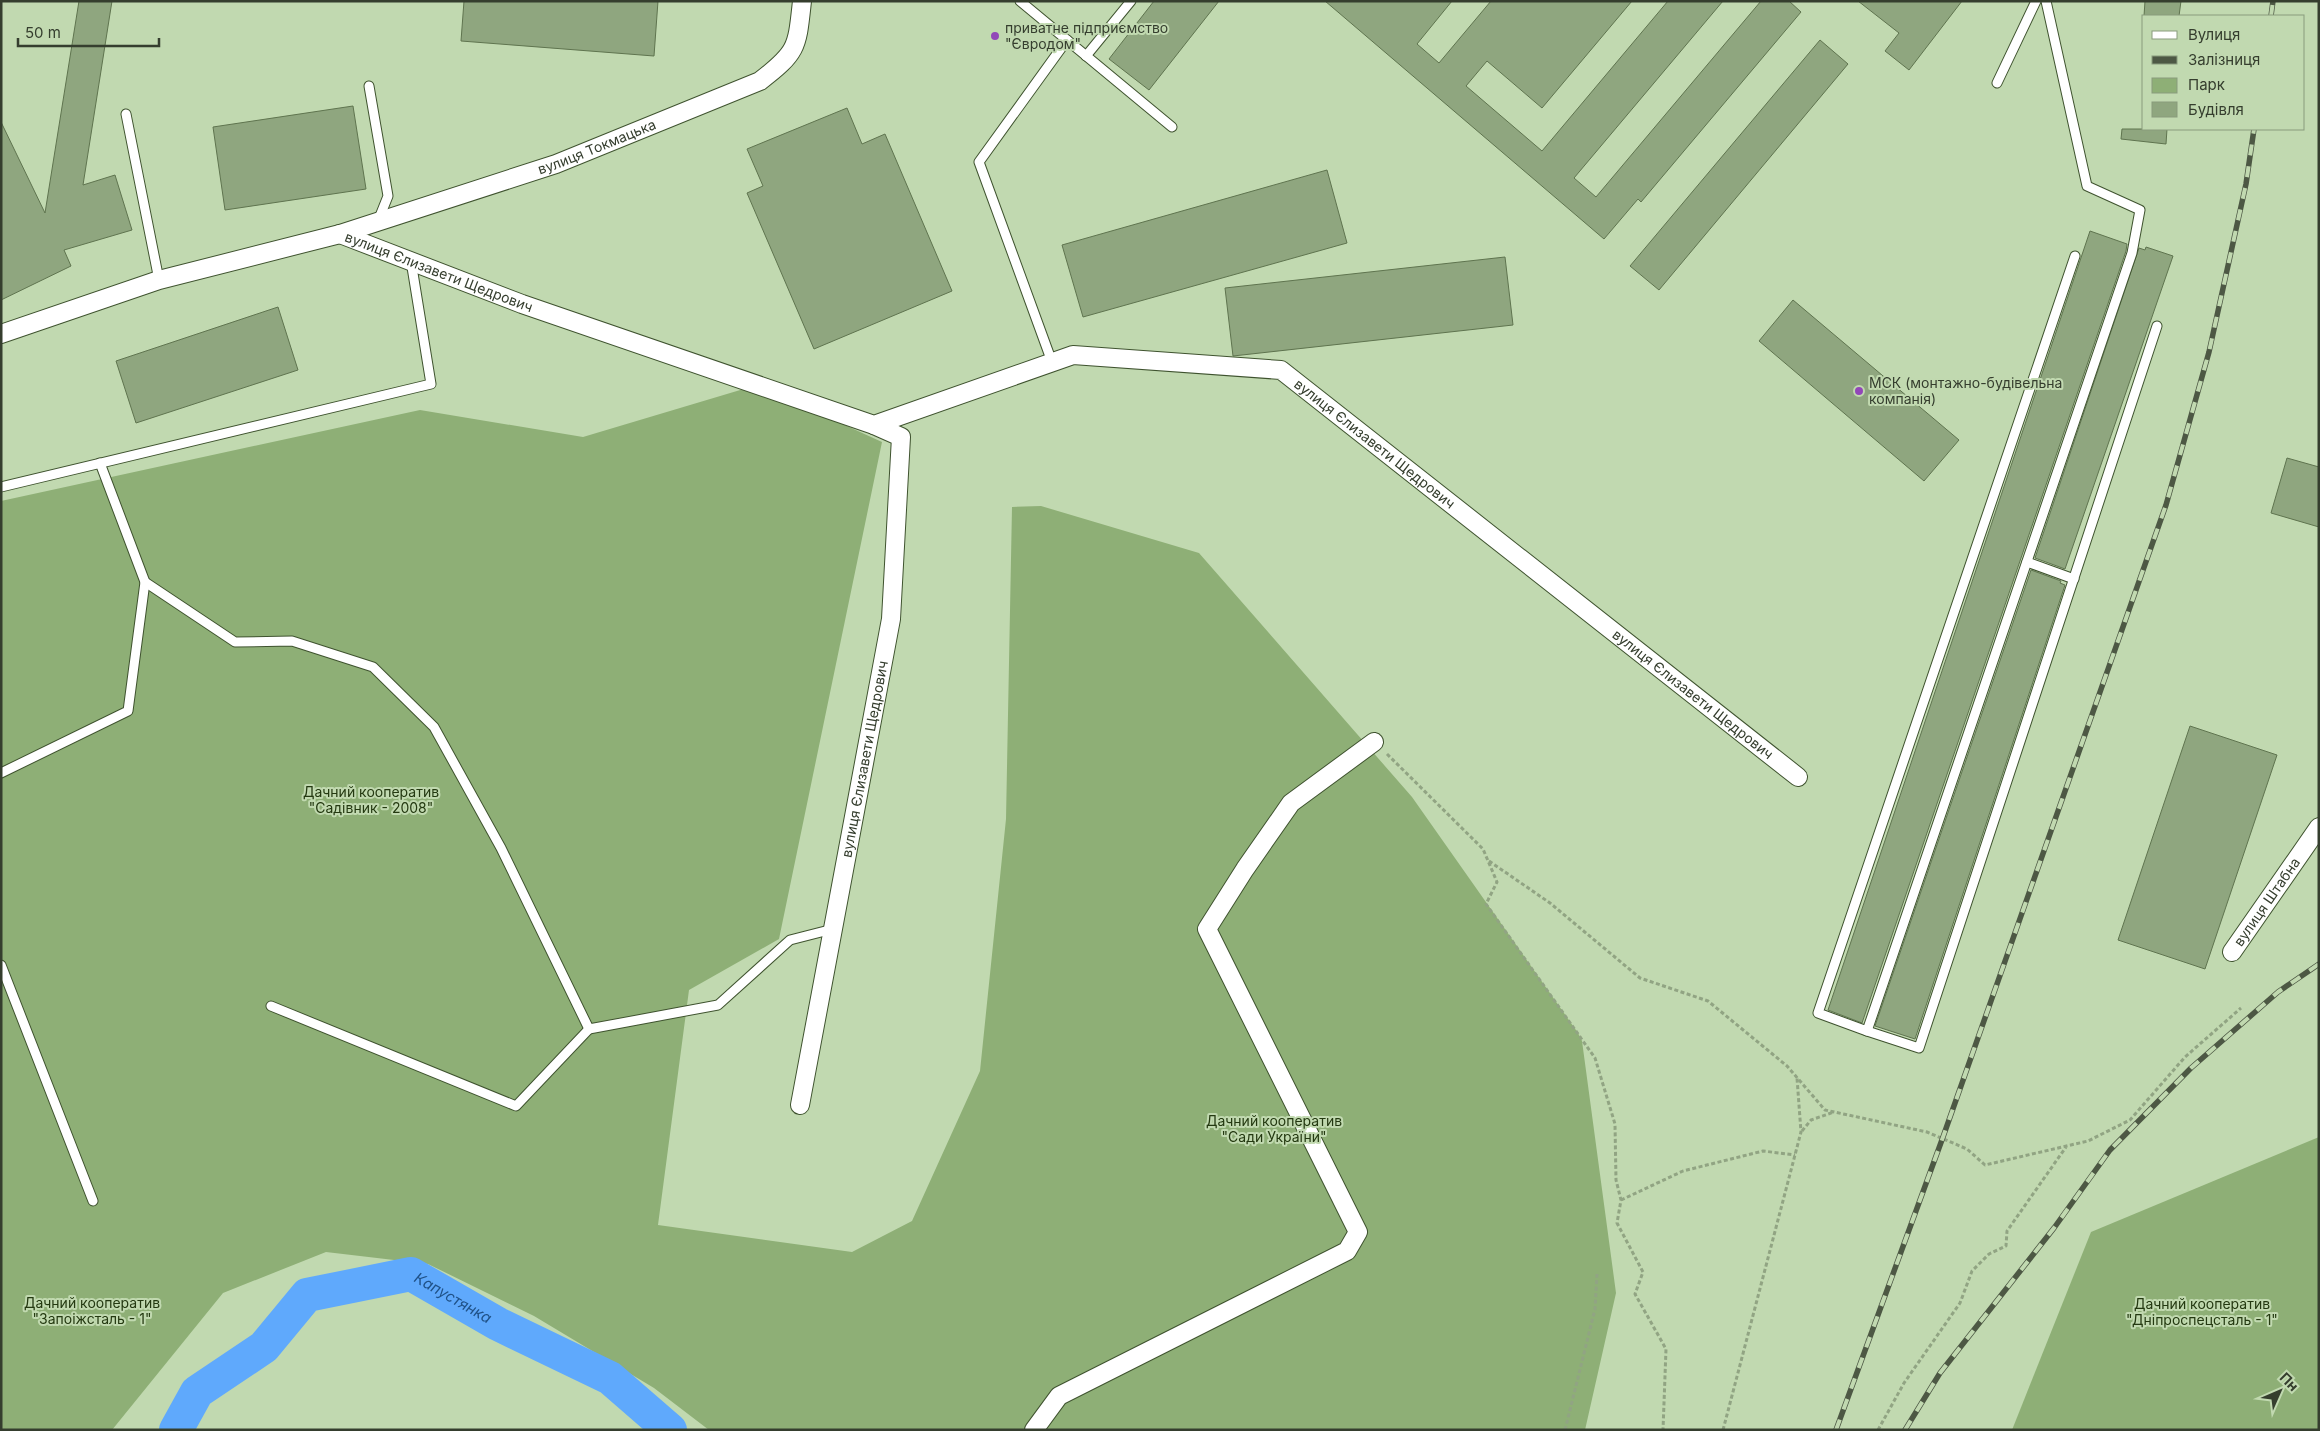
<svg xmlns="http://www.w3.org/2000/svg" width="2320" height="1431" font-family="Inter,sans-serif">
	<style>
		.green { fill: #8eaf76 }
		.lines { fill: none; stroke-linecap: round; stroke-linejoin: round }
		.river { stroke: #5fa9fc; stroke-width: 34 }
		.building { fill: #8fa67f; stroke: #5f744f }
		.lane-casing { stroke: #3f532f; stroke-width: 11 }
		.street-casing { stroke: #3f532f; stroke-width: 20 }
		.path { stroke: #91a483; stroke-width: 3; stroke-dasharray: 4 2.5; stroke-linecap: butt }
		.lane { stroke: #fff; stroke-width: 9 }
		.street { stroke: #fff; stroke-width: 18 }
		.rail-casing { stroke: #4d5844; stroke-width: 5.5 }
		.rail { stroke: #c1d9b0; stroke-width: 4; stroke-dasharray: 11; stroke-linecap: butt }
		.poi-dot { fill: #9247b8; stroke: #c1d9b0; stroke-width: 2 }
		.labels { text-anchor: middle; stroke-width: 4; stroke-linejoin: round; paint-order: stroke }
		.poi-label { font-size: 14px; fill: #353e2e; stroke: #c1d9b0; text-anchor: start }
		.street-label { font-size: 14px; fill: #353e2e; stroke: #c1d9b0 }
		.park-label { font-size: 14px; fill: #243911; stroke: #c1d9b0 }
		.water-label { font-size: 15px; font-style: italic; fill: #205288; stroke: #c1d9b0 }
	</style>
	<rect width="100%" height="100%" fill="#c1d9b0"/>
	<g class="green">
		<path d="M 757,385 L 882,442 L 779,939 L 689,990 L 658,1225 L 852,1252 L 912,1221 L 980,1071 L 1006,819 L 1012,507 L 1041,506 L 1199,553 L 1412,797 L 1578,1033 L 1582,1041 L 1616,1293 L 1585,1430 L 709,1430 L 654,1388 L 534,1316 L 428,1264 L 326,1252 L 223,1293 L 112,1430 L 1,1430 L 1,501 L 420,410 L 583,437 Z"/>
		<path d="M 2319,1137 L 2319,1430 L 2012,1430 L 2091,1232 Z"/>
	</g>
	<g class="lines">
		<path class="river" id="s1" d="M 176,1430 L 197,1392 L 264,1347 L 307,1295 L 411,1274 L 498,1324 L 610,1378 L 670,1430"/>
	</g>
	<g class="building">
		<path d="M 79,1 L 112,1 L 83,185 L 115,175 L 132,230 L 64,250 L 71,266 L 1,300 L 1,122 L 45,213 Z"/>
		<path d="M 464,1 L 658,1 L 654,56 L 461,41 Z"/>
		<path d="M 1154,1 L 1219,1 L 1149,90 L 1109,59 Z"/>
		<path d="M 1325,1 L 1452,1 L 1417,44 L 1439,63 L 1491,1 L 1632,1 L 1542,108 L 1487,61 L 1466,86 L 1542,151 L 1668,1 L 1723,1 L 1574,178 L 1596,197 L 1761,1 L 1789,1 L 1801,12 L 1641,202 L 1638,199 L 1604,239 Z"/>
		<path d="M 1858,1 L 1962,1 L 1909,70 L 1885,51 L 1899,33 Z"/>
		<path d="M 2145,1 L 2181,1 L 2179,16 L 2144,16 Z"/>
		<path d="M 1820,40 L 1848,64 L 1659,290 L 1630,266 Z"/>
		<path d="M 353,106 L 366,189 L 225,210 L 213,127 Z"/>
		<path d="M 847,108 L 862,144 L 885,134 L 952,291 L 814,349 L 747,193 L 763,186 L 747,149 Z"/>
		<path d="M 2122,129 L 2167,129 L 2166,144 L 2121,139 Z"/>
		<path d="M 1327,170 L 1347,243 L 1083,317 L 1062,245 Z"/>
		<path d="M 2090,231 L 2127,244 L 2126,251 L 1862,1023 L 1828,1010 Z"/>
		<path d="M 2146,247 L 2173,256 L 2065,569 L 2035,558 L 2139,248 L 2145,250 Z"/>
		<path d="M 1505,257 L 1513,325 L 1233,356 L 1225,288 Z"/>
		<path d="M 1793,300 L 1959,440 L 1924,481 L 1759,341 Z"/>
		<path d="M 278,307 L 298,370 L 136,423 L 116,361 Z"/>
		<path d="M 2287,458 L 2319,467 L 2319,527 L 2271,513 Z"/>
		<path d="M 2031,570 L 2061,581 L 2060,583 L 2065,585 L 1915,1039 L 1875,1026 Z"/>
		<path d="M 2190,726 L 2277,755 L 2205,969 L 2118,940 Z"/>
	</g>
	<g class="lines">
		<defs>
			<g id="lane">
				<path d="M 1020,1 L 1172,127"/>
				<path d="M 2046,1 L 2087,186 L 2140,210 L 2132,253 L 1867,1031 L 1818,1013 L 2075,256"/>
				<path d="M 1086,56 L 1131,1"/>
				<path d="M 1997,83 L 2036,1"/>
				<path d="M 369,86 L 388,196 L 378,221"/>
				<path d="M 126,114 L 159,280"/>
				<path d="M 1052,362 L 979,162 L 1067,40"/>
				<path d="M 1,487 L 431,384 L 411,261"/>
				<path d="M 2027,562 L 2074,579"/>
				<path d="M 145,582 L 235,642 L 292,641 L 373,667 L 434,727 L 501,848 L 589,1029 L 718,1005 L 790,940 L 833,929"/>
				<path d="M 1,773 L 128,711 L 145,582 L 100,463"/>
				<path d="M 1,965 L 93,1201"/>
				<path d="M 271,1006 L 516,1106 L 589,1029"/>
				<path d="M 1867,1031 L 1919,1048 L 2157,326"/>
			</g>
			<g id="street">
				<path id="s2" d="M 340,234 L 522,304 L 874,425 L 1073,355 L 1281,370 L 1798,777"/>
				<path id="s3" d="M 1,334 L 159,280 L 340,234 L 556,164 L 760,81 C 798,52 797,47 802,1"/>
				<path id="s4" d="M 2232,952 L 2319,827"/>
				<path id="s5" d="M 800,1105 L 891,619 L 901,437 L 874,425"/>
				<path d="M 1034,1430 L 1059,1396 L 1347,1251 L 1358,1232 L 1207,929 L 1245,869 L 1291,803 L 1374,742"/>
			</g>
		</defs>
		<use href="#lane" class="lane-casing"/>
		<use href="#street" class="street-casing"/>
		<g class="path">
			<path d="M 1387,754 L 1483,849 L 1497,882 L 1486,904 L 1595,1058 L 1615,1124 L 1616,1180 L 1621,1200 L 1617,1223 L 1643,1272 L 1635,1294 L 1666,1349 L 1663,1430"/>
			<path d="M 1489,861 L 1550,903 L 1640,978 L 1708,1001 L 1787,1066 L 1825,1110 L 1927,1132 L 1967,1149 L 1985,1165 L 2088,1141 L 2130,1120 L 2185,1057 L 2241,1008"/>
			<path d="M 1802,1131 L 1811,1120 L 1834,1112"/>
			<path d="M 1621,1200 L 1683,1171 L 1763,1151 L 1795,1155"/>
			<path d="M 1565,1430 L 1595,1309 L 1597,1274"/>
			<path d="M 1723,1430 L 1801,1132 L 1797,1078"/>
			<path d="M 1878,1430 L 1904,1383 L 1960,1303 L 1972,1271 L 1989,1254 L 2006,1246 L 2007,1231 L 2066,1147"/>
		</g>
		<use href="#lane" class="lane"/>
		<use href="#street" class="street"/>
		<defs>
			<g id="rail">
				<path d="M 2271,16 L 2273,1"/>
				<path d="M 1836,1430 L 1943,1137 L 2166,505 L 2209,352 L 2246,184 L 2254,129"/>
				<path d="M 1905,1430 L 1940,1373 L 2054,1228 L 2110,1150 L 2191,1068 L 2278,992 L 2319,964"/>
			</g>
		</defs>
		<use href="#rail" class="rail-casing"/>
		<use href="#rail" class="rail"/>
	</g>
	<g class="poi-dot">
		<circle cx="995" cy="36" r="5"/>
		<circle cx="1859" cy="391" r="5"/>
	</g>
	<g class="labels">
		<g class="poi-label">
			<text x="1005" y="33">приватне підприємство<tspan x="1005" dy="16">"Євродом"</tspan></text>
			<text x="1869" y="388">МСК (монтажно-будівельна<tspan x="1869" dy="16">компанія)</tspan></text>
		</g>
		<g class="street-label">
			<text dy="5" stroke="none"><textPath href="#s3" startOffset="625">вулиця Токмацька</textPath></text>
			<text dy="5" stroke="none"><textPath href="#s2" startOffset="106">вулиця Єлизавети Щедрович</textPath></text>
			<text dy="5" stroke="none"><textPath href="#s2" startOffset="1106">вулиця Єлизавети Щедрович</textPath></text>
			<text dy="5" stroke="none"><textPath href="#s2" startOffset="1511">вулиця Єлизавети Щедрович</textPath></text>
			<text dy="5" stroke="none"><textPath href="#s5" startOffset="352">вулиця Єлизавети Щедрович</textPath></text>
			<text dy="5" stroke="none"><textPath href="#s4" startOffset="61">вулиця Штабна</textPath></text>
		</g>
		<g class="park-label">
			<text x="371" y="797">Дачний кооператив<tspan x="371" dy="16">"Садівник - 2008"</tspan></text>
			<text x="1274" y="1126">Дачний кооператив<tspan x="1274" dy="16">"Сади України"</tspan></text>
			<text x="92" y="1308">Дачний кооператив<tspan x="92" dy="16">"Запоіжсталь - 1"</tspan></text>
			<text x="2202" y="1309">Дачний кооператив<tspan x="2202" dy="16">"Дніпроспецсталь - 1"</tspan></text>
		</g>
		<g class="water-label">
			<text dy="5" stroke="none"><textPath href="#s1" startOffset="346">Капустянка</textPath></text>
		</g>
	</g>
	<rect width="2320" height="1431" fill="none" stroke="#353e2e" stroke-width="5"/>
	<rect x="2142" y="15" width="162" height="115" fill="#c1d9b0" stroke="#899b7c"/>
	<rect x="2152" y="31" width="25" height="8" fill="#ffffff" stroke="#899b7c"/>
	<text x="2188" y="40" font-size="15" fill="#353e2e">Вулиця</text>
	<rect x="2152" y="56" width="25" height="8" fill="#4d5844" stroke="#899b7c"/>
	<text x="2188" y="65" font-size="15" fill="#353e2e">Залізниця</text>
	<rect x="2152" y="78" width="25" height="15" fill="#8eaf76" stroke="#899b7c"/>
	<text x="2188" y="90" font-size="15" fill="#353e2e">Парк</text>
	<rect x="2152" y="102" width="25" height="15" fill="#8fa67f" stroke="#899b7c"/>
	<text x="2188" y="115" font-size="15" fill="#353e2e">Будівля</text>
	<g transform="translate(2280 1391) rotate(45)" stroke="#c1d9b0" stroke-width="4" paint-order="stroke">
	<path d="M0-4L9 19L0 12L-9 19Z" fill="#353e2e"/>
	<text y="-8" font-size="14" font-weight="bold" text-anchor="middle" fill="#353e2e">Пн</text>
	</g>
	<path d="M18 38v8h141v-8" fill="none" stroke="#353e2e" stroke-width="2.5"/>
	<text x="25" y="38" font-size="15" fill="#353e2e" stroke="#c1d9b0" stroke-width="4" paint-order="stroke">50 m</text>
</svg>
